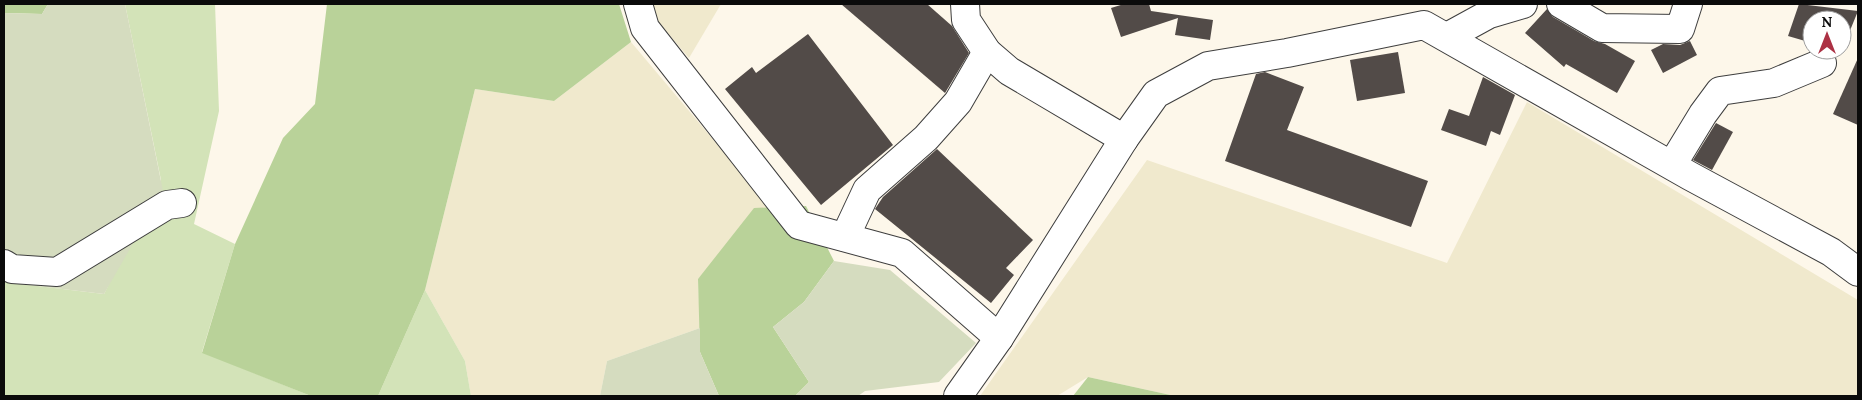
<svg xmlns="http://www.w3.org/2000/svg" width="1862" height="400" font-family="Lora,serif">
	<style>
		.farmland { fill: #f0e9cd }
		.green { fill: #d3e3b8 }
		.forest { fill: #b9d299 }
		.cemetery { fill: #d5dcbf }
		.building { fill: #524b48 }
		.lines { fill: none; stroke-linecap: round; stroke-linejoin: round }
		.minor-casing { stroke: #3e3e3e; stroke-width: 30 }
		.minor { stroke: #fff; stroke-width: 28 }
	</style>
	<rect width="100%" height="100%" fill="#fdf7ea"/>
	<g class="farmland">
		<path d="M 650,4 L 721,4 L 689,58 L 654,17 Z"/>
		<path d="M 631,42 L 770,207 L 698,279 L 700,328 L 607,361 L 600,396 L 471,396 L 465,361 L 425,290 L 475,89 L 554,101 Z"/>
		<path d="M 1527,102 L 1858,300 L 1858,396 L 1175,396 L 1088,377 L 1057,396 L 980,396 L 1147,160 L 1447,263 Z"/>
	</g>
	<g class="green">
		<path d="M 125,4 L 215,4 L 219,111 L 194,224 L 235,244 L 202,352 L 311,396 L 4,396 L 4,282 L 104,294 L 161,180 Z"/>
		<path d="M 425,290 L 465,361 L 471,396 L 378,396 Z"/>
	</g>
	<g class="forest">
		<path d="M 4,4 L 48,4 L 42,14 L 4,13 Z"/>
		<path d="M 327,4 L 619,4 L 631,42 L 554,101 L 475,89 L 425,290 L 378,396 L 311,396 L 202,353 L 235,244 L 283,138 L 315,104 Z"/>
		<path d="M 806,206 L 834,261 L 804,302 L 773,327 L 809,382 L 795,396 L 719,396 L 700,352 L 698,279 L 754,208 Z"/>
		<path d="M 1088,377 L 1175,396 L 1073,396 Z"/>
	</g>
	<g class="cemetery">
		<path d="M 48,4 L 125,4 L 163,191 L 104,294 L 4,282 L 4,13 L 42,14 Z"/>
		<path d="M 834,261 L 890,270 L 976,343 L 939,382 L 865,391 L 858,396 L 795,396 L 809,382 L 773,327 L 804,302 Z"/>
		<path d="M 700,328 L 700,352 L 719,396 L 600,396 L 607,361 Z"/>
	</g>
	<g class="building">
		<path d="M 841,4 L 927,4 L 952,26 L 969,53 L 945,93 Z"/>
		<path d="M 1124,4 L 1149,4 L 1151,11 L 1213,20 L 1210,40 L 1175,35 L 1178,18 L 1121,37 L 1111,8 Z"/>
		<path d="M 1799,4 L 1858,11 L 1842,50 L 1842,20 L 1812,20 L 1812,43 L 1788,36 Z"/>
		<path d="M 1547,9 L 1553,17 L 1594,41 L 1605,44 L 1635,61 L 1617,93 L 1566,64 L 1564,67 L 1525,33 Z"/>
		<path d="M 808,34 L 893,145 L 821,205 L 725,89 L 752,67 L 756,73 Z"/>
		<path d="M 1690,41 L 1697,55 L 1663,73 L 1651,50 L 1663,44 L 1680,45 Z"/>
		<path d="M 1398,52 L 1405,93 L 1357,101 L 1350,60 Z"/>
		<path d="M 1858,58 L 1858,125 L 1833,114 Z"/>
		<path d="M 1265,72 L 1304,87 L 1287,130 L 1428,181 L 1411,227 L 1225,161 L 1256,74 Z"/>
		<path d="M 1483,77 L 1515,95 L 1500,135 L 1491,131 L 1486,146 L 1441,130 L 1449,109 L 1469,116 Z"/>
		<path d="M 1716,123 L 1733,132 L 1712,170 L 1693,160 Z"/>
		<path d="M 937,149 L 1033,240 L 1006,268 L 1014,275 L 991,303 L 875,209 L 883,197 Z"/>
	</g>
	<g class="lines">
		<defs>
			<g id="minor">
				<path d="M 638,4 L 645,28 L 799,225 L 902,253 L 999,338"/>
				<path d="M 965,4 L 966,20 L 987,52 L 1009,71 L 1124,139"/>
				<path d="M 1561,4 L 1602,28 L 1680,29 L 1688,4"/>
				<path d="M 1447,37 L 1489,14 L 1523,4"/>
				<path d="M 1672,165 L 1703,114 L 1720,91 L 1774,83 L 1822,63"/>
				<path d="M 845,237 L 867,190 L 926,138 L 958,102 L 987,52"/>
				<path d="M 4,264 L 12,269 L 57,272 L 167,205 L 182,203"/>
				<path d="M 958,396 L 999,338 L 1124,139 L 1156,94 L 1208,66 L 1287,53 L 1424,25 L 1690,176 L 1831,252 L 1858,272"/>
			</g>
		</defs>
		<use href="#minor" class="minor-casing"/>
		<use href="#minor" class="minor"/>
	</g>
	<rect width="1862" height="400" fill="none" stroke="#0b0b0b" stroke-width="10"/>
	<g transform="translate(1827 35)"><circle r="24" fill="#ffffff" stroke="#9d9d9d"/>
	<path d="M0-4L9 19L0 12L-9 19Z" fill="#ac3144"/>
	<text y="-8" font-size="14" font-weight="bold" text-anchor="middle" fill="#0b0b0b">N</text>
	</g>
</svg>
